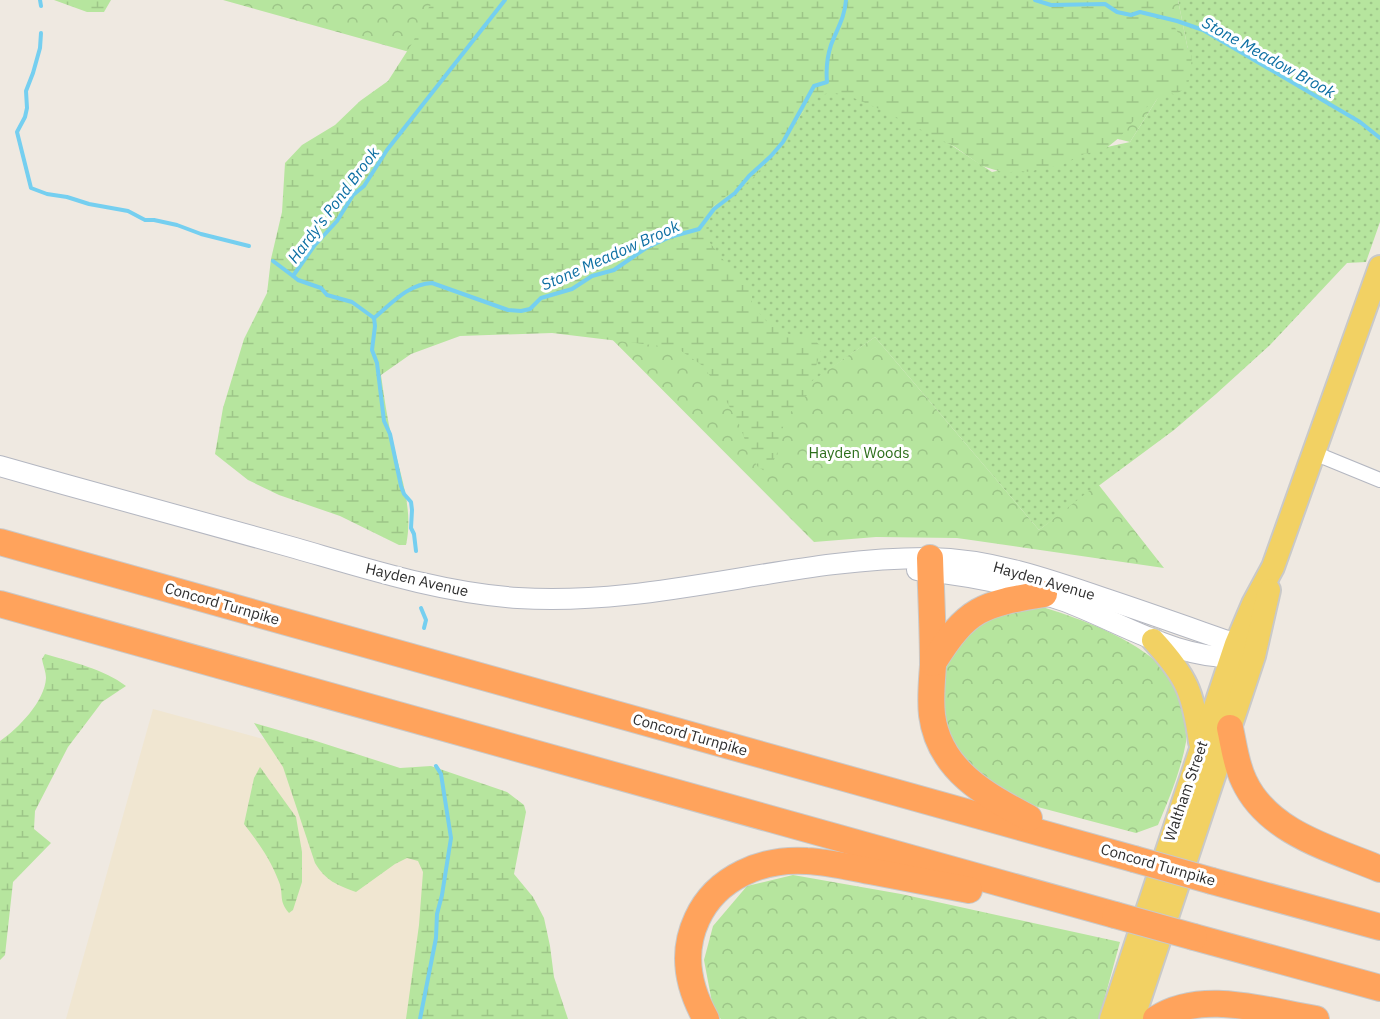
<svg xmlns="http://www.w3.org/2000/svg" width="1380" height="1019" font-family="'IBM Plex Sans',sans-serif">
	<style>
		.education { fill: #f0e6d1 }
		.grass { fill: url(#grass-dots) }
		.forest { fill: url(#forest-crowns) }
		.wetland { fill: url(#wetland-marsh) }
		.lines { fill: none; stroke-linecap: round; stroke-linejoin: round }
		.stream { stroke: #75cff0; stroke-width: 4 }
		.street-casing { stroke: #b4b7c1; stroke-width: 16 }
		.secondary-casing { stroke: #b4b7c1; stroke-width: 22 }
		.primary-casing { stroke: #c9c9c9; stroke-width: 26 }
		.highway-casing { stroke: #c9c9c9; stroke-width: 28 }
		.street { stroke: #fff; stroke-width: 14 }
		.secondary { stroke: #fff; stroke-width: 20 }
		.primary { stroke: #f2d163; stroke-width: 22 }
		.highway { stroke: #ffa35c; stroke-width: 26 }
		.highway-bridge-casing { stroke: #c9c9c9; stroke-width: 28; stroke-linecap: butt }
		.highway-bridge { stroke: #ffa35c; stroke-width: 26 }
		.labels { text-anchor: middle; stroke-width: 6; stroke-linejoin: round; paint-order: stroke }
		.park-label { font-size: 15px; fill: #2c6e1b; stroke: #fff }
		.street-label { font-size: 15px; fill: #2e2e2e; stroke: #fff }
		.water-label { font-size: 16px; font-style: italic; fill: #0d6fa3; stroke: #fff }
	</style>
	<defs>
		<pattern id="grass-dots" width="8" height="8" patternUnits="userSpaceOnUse" patternTransform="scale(1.5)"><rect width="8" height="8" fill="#b6e59e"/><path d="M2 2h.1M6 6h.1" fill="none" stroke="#9dc588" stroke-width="1.8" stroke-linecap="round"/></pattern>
		<pattern id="forest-crowns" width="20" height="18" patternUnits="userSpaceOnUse" patternTransform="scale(1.5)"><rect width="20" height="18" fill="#b6e59e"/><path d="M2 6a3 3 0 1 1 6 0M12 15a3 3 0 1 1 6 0" fill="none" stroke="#9dc588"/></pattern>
		<pattern id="wetland-marsh" width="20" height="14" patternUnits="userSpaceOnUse" patternTransform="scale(1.5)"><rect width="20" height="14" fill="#b6e59e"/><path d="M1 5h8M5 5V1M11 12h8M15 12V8" fill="none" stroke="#9dc588"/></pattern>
	</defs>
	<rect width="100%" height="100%" fill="#efe9e1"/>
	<path class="education" d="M 153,709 L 440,787 L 434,1019 L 66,1019 Z"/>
	<path class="grass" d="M 1178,0 L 1380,0 L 1380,222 L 1366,262 L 1347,263 L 1270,345 L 1216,394 L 1174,430 L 1039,530 L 875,337 L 802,389 L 693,225 L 780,146 L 833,67 L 992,172 L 1130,142 L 1188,50 Z"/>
	<g class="forest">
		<path d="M 223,0 L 1178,0 L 1188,50 L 1130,142 L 833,67 L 780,146 L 693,225 L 802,388 L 875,337 L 1039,530 L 1098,484 L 1164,568 L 957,538 L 876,537 L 814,542 L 506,233 L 535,87 Z"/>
		<path d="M 1033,604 C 1075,617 1153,642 1174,684 C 1178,692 1180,702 1182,710 C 1184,720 1187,732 1186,742 C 1181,770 1169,799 1158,825 L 1136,833 L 1007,799 L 968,772 L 947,735 L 939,698 L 950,650 L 981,616 Z"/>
		<path d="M 793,875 L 901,894 L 1120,942 L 1099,1019 L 721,1019 L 714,1013 L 704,960 L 713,926 L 747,886 Z"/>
	</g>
	<g class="wetland">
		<path d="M 54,0 L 111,0 L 104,12 L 87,12 Z"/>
		<path d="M 435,0 L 1171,0 L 1171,21 L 1192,56 L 1190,77 L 1187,87 L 1175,95 L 1167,91 L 1141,112 L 1120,137 L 1104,150 L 1084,154 L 1060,166 L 1040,168 L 1031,172 L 1018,171 L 1005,173 L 982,166 L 955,147 L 884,111 L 849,96 L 830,92 L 818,97 L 803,111 L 785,141 L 754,177 L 739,190 L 726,196 L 712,207 L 707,239 L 725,262 L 749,283 L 752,292 L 752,305 L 769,324 L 789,334 L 808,335 L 822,347 L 807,395 L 785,418 L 778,451 L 768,473 L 758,467 L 751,457 L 740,426 L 722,393 L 703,366 L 677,348 L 552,333 L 460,336 L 411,354 L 381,375 C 384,396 387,418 392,439 C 400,474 414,509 406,545 L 399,545 L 340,516 L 279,495 L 248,480 L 215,454 L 223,408 L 244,339 L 267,293 L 271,259 L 282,212 L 285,163 L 302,145 L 335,125 L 360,101 L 388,81 L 413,42 L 429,7 Z"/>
		<path d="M 45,654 C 72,662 104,669 126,686 L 102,702 L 68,747 L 35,811 L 34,829 L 51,843 L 13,882 L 5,955 L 0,960 L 0,741 C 18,729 45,701 46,678 C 46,672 43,665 42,659 Z"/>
		<path d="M 254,723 L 313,740 L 400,768 L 431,766 L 507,792 L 524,805 L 526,812 L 514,874 L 533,897 L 544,918 L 550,946 L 554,977 L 568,1019 L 406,1019 L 419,925 L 423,872 L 418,861 L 407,858 L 395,864 L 356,892 C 337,885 326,881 315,863 L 283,767 Z"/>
		<path d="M 260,767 L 296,817 L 302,852 L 302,882 L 293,910 L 289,913 C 278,900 284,895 279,882 C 271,860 258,842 244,824 L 254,778 Z"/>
	</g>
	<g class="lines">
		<g class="stream">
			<path d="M 40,0 L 41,6"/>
			<path d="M 1035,0 L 1051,5 L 1105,4 L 1117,12 L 1131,15 L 1140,12 L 1177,21 L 1203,30 L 1360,122 L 1380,138"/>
			<path d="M 41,33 L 40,48 L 33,73 L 26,91 L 27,108 L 25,117 L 17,132 L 31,188 L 47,194 L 67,197 L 89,204 L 128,211 L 145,220 L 154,220 L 177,225 L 201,234 L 249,246"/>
			<path d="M 273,261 L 293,276"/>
			<path d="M 374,318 C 391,304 408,284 432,283 L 508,310 L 521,311 L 530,309 L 541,298 L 572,289 L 592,276 L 614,270 L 646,248 L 670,237 L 699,229 L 714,209 L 735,193 L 749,176 L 771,156 L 783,142 L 814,86 L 827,82 C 826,70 827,57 831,45 C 837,29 845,17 846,0"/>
			<path d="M 416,551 L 414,534 L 411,528 L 412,510 L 411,502 L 404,494 L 401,486 L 390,434 L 384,421 L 377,363 L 372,350 L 375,326 L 374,318 L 352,302 L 327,295 L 321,288 L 298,280 L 293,276 L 314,246 L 337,221 L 353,195 L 364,186 L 387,150 L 505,0"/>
			<path d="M 421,608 L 426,620 L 424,628"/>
			<path d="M 420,1019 L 436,938 L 437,914 L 442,895 L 451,838 L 441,774 L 436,766"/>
		</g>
		<defs>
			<path id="street" d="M 1314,453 L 1380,480"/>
			<g id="secondary">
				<path d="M 0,466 C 98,494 196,521 295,548 C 368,569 442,593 518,598 C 657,607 791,557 930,558 C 992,559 1051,580 1109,600 C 1151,614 1193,629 1236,644 L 1249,652"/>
				<path d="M 917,570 C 967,575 1016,584 1064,601 C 1123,623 1180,662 1245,657"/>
			</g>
			<g id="primary">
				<path d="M 1153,640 C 1187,677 1193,692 1200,742"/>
				<path d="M 1111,1019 L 1236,644 L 1253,604 L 1273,567 L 1380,267"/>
				<path d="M 1133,1019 L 1254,656 L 1269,590"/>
			</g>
			<g id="highway">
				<path d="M 0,542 L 1134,859"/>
				<path d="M 930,558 C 931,594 933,629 933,665 C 932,681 930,698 932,715 C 939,770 986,795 1029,818"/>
				<path d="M 0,604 L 1115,915"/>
				<path d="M 933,663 C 967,608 982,604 1044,594"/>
				<path d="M 1230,728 C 1234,746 1236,765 1244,781 C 1268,833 1332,849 1380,869"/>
				<path d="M 1212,881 L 1380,927"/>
				<path d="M 1194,937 L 1380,988"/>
				<path d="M 706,1019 C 688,987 681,953 697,919 C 716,877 763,858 807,861 C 830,862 852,868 875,872 C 906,878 937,884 969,890"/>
				<path d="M 1156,1019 C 1202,989 1265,1011 1316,1019"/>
			</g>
		</defs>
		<use href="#street" class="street-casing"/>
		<use href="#secondary" class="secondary-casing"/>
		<use href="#primary" class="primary-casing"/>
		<use href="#highway" class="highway-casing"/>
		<use href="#street" class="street"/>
		<use href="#secondary" class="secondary"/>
		<use href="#primary" class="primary"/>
		<use href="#highway" class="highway"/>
		<defs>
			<g id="highway-bridge">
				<path d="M 1134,859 L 1212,881"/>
				<path d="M 1115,915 L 1194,937"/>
			</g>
		</defs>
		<use href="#highway-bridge" class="highway-bridge-casing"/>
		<use href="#highway-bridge" class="highway-bridge"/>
	</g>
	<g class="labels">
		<g class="park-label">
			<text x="859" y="458">Hayden Woods</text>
		</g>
		<g class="street-label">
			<text transform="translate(417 580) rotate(13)" y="5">Hayden Avenue</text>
			<text transform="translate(1044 581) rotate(16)" y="5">Hayden Avenue</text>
			<text transform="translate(222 604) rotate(16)" y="5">Concord Turnpike</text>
			<text transform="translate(690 735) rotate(16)" y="5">Concord Turnpike</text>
			<text transform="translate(1186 791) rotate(-71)" y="5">Waltham Street</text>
			<text transform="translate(1158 865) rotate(16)" y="5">Concord Turnpike</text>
		</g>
		<g class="water-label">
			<text transform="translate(1269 57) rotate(29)" y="6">Stone Meadow Brook</text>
			<text transform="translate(333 205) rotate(-53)" y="6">Hardy's Pond Brook</text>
			<text transform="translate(610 255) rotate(-24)" y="6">Stone Meadow Brook</text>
		</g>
	</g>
</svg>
